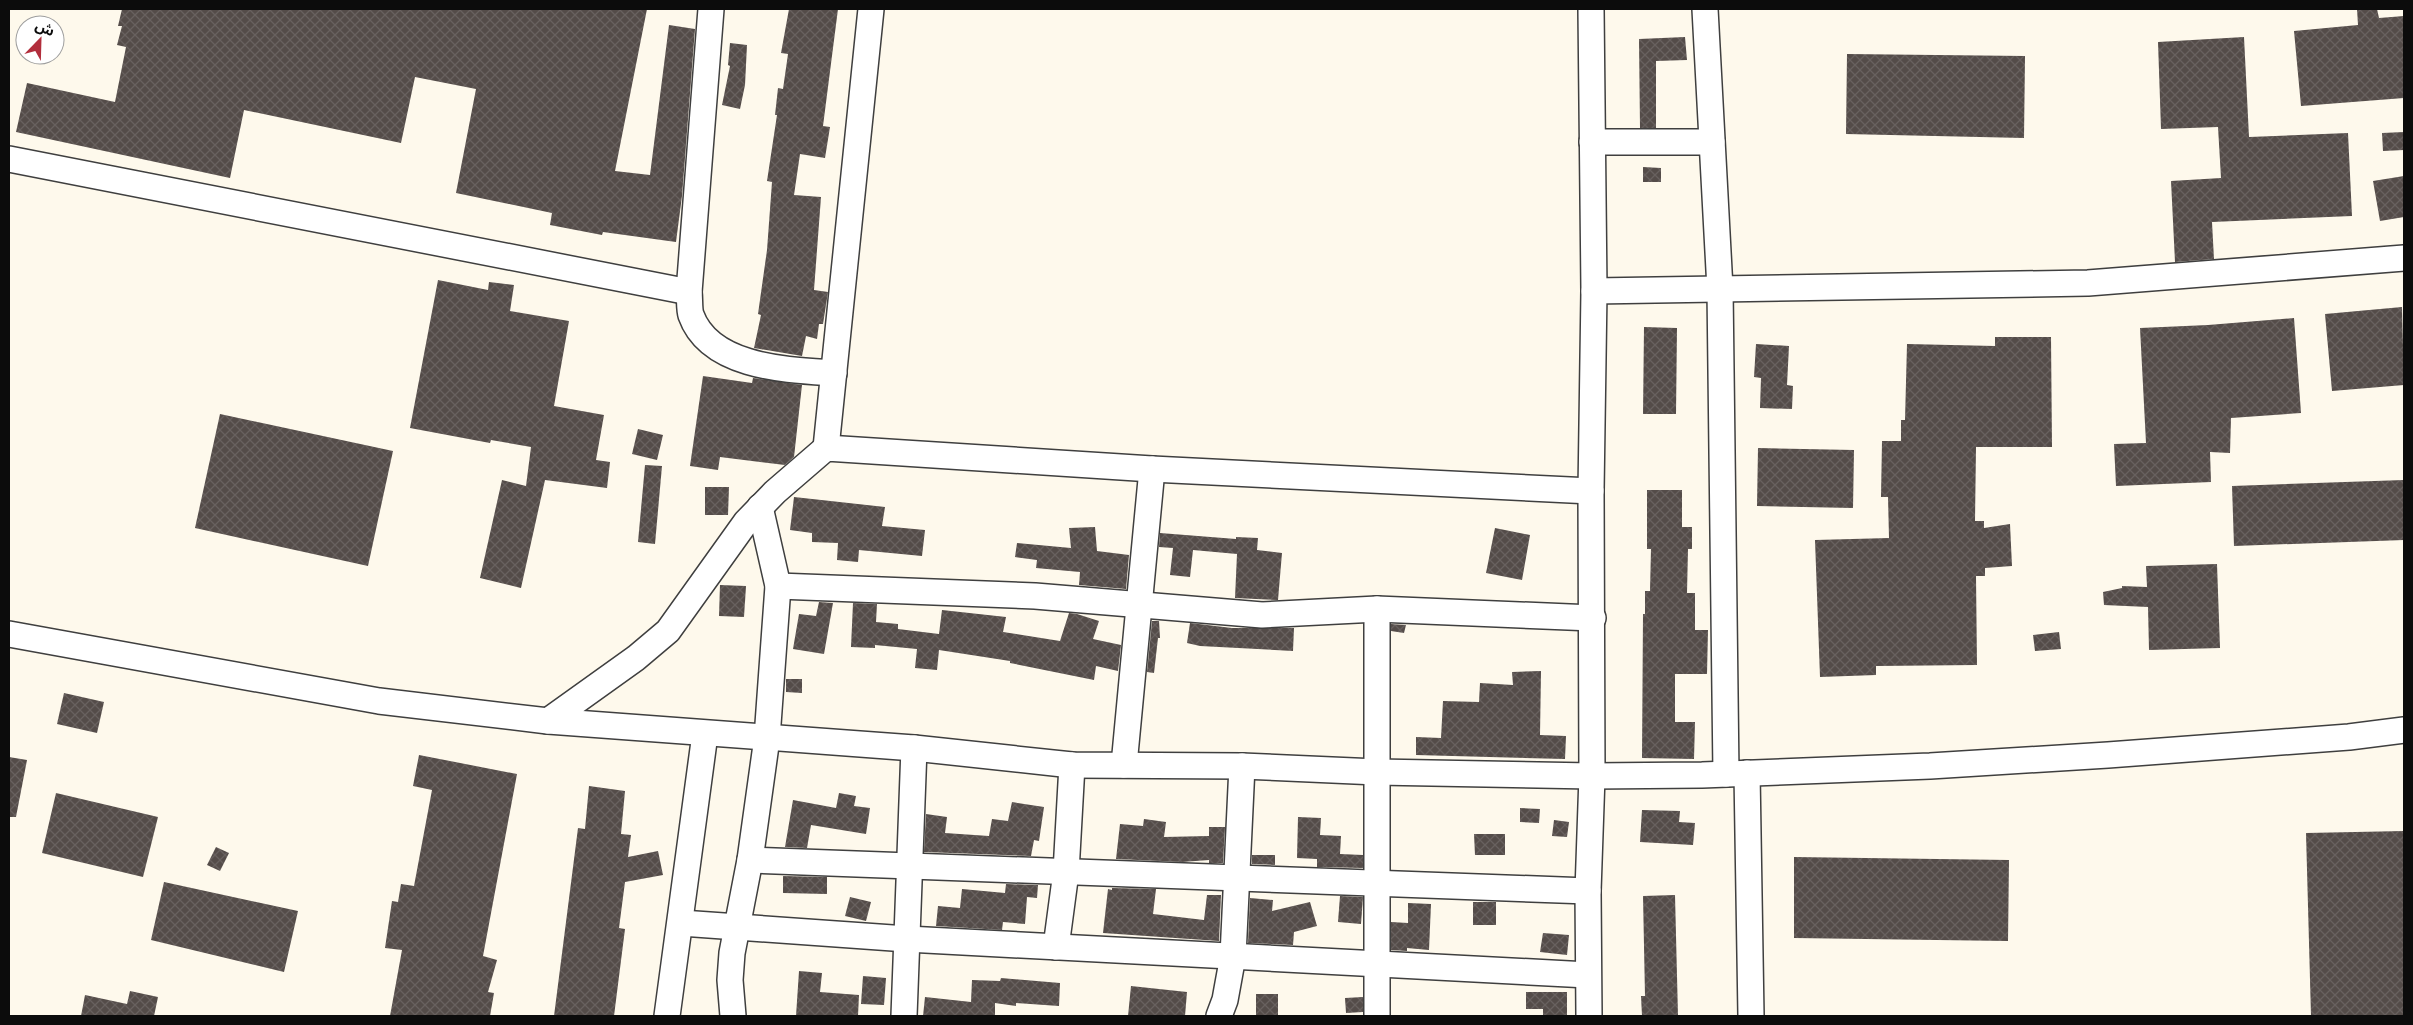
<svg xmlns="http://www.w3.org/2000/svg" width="2413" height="1025" font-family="Lora,'Noto Sans Arabic',serif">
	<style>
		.building { fill: url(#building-cross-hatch) }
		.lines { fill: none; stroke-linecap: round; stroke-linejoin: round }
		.minor-casing { stroke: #3f3f3f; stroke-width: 28 }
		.minor { stroke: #fff; stroke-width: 25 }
	</style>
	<defs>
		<pattern id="building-cross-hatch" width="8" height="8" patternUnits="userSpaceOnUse" patternTransform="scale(1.25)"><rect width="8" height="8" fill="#544c49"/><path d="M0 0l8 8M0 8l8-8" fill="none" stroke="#68615f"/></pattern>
	</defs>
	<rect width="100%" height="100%" fill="#fef9ec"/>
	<g class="building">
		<path d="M 122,9 L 647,9 L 615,171 L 650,175 L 669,25 L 695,29 L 682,196 L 676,242 L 603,232 L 602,235 L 550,225 L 552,213 L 456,193 L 476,89 L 415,77 L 401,143 L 244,110 L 230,178 L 16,132 L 27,83 L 115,102 L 126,47 L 117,45 L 122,26 L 118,26 Z"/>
		<path d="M 789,9 L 838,9 L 823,126 L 830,127 L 825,158 L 800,154 L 794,195 L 821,197 L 814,290 L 828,292 L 823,324 L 819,324 L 817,339 L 806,336 L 802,356 L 754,348 L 761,315 L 758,314 L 767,250 L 772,182 L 767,181 L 777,115 L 775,115 L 778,88 L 783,89 L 788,54 L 781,53 Z"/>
		<path d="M 2357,9 L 2377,9 L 2379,18 L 2404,16 L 2404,98 L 2301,106 L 2294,31 L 2358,25 Z"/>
		<path d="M 1685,37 L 1687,60 L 1656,61 L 1656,128 L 1640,128 L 1639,39 Z"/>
		<path d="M 2244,37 L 2249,137 L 2348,133 L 2352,216 L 2212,222 L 2214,259 L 2175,262 L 2171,181 L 2221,178 L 2218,127 L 2161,129 L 2158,42 Z"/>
		<path d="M 730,43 L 747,45 L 745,85 L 740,109 L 722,105 L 730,66 L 728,65 Z"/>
		<path d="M 1847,54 L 2025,56 L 2024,138 L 1846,134 Z"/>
		<path d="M 2404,132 L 2404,150 L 2383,151 L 2382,133 Z"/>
		<path d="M 1643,167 L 1661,168 L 1661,182 L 1643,182 Z"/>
		<path d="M 2404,176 L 2404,217 L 2380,221 L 2373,181 Z"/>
		<path d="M 438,280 L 488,290 L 489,282 L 514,285 L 510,311 L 569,321 L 554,406 L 604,415 L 596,460 L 610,462 L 607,488 L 545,480 L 521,588 L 480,578 L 502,480 L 526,486 L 531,447 L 491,440 L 490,443 L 410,428 Z"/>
		<path d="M 2402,307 L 2404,385 L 2332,391 L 2325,314 Z"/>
		<path d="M 2294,318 L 2301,413 L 2231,418 L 2230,453 L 2210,452 L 2211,482 L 2116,486 L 2114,444 L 2146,443 L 2140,328 L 2208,325 Z"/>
		<path d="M 1644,327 L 1677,328 L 1676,414 L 1643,414 Z"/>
		<path d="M 1995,337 L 2051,337 L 2052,447 L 1976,447 L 1975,521 L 1984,521 L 1984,528 L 2010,524 L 2012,566 L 1985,568 L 1985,576 L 1976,576 L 1977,665 L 1876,666 L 1876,675 L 1820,677 L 1815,540 L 1889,538 L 1888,497 L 1881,497 L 1882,441 L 1901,441 L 1901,420 L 1905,420 L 1907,344 L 1995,346 Z"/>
		<path d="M 1756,344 L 1789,346 L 1787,385 L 1793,386 L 1792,409 L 1760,408 L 1761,378 L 1754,377 Z"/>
		<path d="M 703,376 L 752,383 L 753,378 L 802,385 L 794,457 L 785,465 L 720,457 L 718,470 L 690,466 Z"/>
		<path d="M 220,414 L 393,451 L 368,566 L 195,528 Z"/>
		<path d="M 638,429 L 663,435 L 657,460 L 632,454 Z"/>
		<path d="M 1758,448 L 1854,450 L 1853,508 L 1757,506 Z"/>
		<path d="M 645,465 L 662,466 L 655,544 L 638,542 Z"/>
		<path d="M 2404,480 L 2404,540 L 2234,546 L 2232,486 Z"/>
		<path d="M 705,487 L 729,487 L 728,515 L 705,515 Z"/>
		<path d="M 1647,490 L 1682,490 L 1682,527 L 1692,527 L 1692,549 L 1688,549 L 1687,593 L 1695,593 L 1695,630 L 1708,630 L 1707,674 L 1675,674 L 1675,722 L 1695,722 L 1694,759 L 1642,758 L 1643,614 L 1645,614 L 1645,591 L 1650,591 L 1651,549 L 1647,549 Z"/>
		<path d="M 794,497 L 885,507 L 882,526 L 925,530 L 922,556 L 859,550 L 858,562 L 837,560 L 838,543 L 812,542 L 812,533 L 790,530 Z"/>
		<path d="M 1095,527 L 1097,551 L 1129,555 L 1126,589 L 1079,585 L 1080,572 L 1036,568 L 1037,560 L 1015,557 L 1017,543 L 1071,548 L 1069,528 Z"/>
		<path d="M 1495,528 L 1530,535 L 1522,580 L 1486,573 Z"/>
		<path d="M 1160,533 L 1236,539 L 1236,537 L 1258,538 L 1257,550 L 1282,553 L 1278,600 L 1235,598 L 1237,554 L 1193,550 L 1190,577 L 1170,575 L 1173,548 L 1159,547 Z"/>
		<path d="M 2217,564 L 2220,648 L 2149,650 L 2148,607 L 2104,605 L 2103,592 L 2122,588 L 2122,586 L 2147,587 L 2146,566 Z"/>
		<path d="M 720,585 L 746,586 L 744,617 L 719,616 Z"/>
		<path d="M 819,602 L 833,603 L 824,654 L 793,649 L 799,614 L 816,616 Z"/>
		<path d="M 853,603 L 877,604 L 876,622 L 898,624 L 898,629 L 939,634 L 942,610 L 1006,617 L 1003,632 L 1060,641 L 1069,613 L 1077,614 L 1099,621 L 1093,639 L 1121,645 L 1118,671 L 1096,666 L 1094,680 L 1010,663 L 1010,661 L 939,650 L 937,670 L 915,668 L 917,649 L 875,645 L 875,648 L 851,647 Z"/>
		<path d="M 1152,621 L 1159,621 L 1160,638 L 1158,638 L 1154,673 L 1147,672 Z"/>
		<path d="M 1190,623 L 1232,628 L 1294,628 L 1293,651 L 1200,646 L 1187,643 Z"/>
		<path d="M 1391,624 L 1406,625 L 1404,633 L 1391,631 Z"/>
		<path d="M 2059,632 L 2061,649 L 2035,651 L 2033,635 Z"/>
		<path d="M 1541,671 L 1540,735 L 1566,736 L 1565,759 L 1416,755 L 1416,737 L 1441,738 L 1443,701 L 1479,702 L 1480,683 L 1513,685 L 1512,672 Z"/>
		<path d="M 786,679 L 802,679 L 802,693 L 786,692 Z"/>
		<path d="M 64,693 L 104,702 L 97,733 L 57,724 Z"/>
		<path d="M 419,755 L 517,774 L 483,956 L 497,960 L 488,992 L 494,993 L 490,1016 L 390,1016 L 402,950 L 385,948 L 392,901 L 398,902 L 401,884 L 414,886 L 432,790 L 413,786 Z"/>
		<path d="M 9,757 L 27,760 L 16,817 L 9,817 Z"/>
		<path d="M 589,786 L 625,791 L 621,834 L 631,835 L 628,857 L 658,851 L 663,875 L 625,882 L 619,928 L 625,929 L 614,1016 L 554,1016 L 578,828 L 585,829 Z"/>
		<path d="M 56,793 L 158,817 L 143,877 L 42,853 Z"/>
		<path d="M 839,793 L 856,796 L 854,806 L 870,808 L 866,834 L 811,825 L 807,848 L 785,847 L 793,800 L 836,808 Z"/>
		<path d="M 1012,802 L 1044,807 L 1039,841 L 1034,840 L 1031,856 L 924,852 L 926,814 L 947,817 L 945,833 L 989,836 L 992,819 L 1008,821 Z"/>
		<path d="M 1520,808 L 1540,809 L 1539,823 L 1520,822 Z"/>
		<path d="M 1642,810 L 1680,811 L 1679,822 L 1695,823 L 1693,845 L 1640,842 Z"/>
		<path d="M 1298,817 L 1321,818 L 1320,835 L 1341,836 L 1340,854 L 1363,855 L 1363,868 L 1317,867 L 1317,859 L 1297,858 Z"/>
		<path d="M 1144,819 L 1166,822 L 1164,837 L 1209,836 L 1209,827 L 1225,827 L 1223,863 L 1209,863 L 1209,860 L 1182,862 L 1116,859 L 1120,824 L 1143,826 Z"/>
		<path d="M 1554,820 L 1569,822 L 1567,837 L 1552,836 Z"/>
		<path d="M 2404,831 L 2404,1016 L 2311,1016 L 2306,833 Z"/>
		<path d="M 1474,834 L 1505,834 L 1505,855 L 1475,855 Z"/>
		<path d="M 216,847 L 229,853 L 220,871 L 207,865 Z"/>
		<path d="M 1252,855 L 1275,855 L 1275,865 L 1252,864 Z"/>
		<path d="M 1794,857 L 2009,860 L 2008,941 L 1794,938 Z"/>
		<path d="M 783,876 L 827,877 L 827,894 L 783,893 Z"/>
		<path d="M 164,882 L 298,911 L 284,972 L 151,940 Z"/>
		<path d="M 1006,884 L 1038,885 L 1037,898 L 1027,897 L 1025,924 L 1003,922 L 1002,930 L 936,926 L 938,906 L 960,908 L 962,889 L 1005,893 Z"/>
		<path d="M 1112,888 L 1156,889 L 1153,914 L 1204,920 L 1207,895 L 1221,895 L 1219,941 L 1103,933 L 1108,889 L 1112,890 Z"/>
		<path d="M 1675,895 L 1678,1016 L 1642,1016 L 1641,996 L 1645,996 L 1643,896 Z"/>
		<path d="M 1340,896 L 1363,897 L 1361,924 L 1338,922 Z"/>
		<path d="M 850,897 L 871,902 L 866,921 L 845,916 Z"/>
		<path d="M 1250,898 L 1273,900 L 1272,911 L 1310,902 L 1317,926 L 1294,932 L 1293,945 L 1248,943 Z"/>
		<rect x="1473" y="902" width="23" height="23"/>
		<path d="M 1408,903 L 1431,904 L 1429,950 L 1407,948 L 1407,951 L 1391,950 L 1391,922 L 1408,923 Z"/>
		<path d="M 1543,933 L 1569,935 L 1567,955 L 1540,952 Z"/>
		<path d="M 799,971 L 822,973 L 820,992 L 859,995 L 858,1016 L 796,1016 Z"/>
		<path d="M 863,976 L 886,978 L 884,1005 L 861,1004 Z"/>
		<path d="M 1001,978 L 1060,983 L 1059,1006 L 1016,1003 L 1016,1006 L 995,1003 L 995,1016 L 923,1016 L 925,997 L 971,1002 L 972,980 L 1000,981 Z"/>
		<path d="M 1131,986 L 1187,992 L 1185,1016 L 1128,1016 Z"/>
		<path d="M 130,991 L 158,997 L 154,1016 L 81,1016 L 85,995 L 127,1004 Z"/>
		<path d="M 1526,992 L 1567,992 L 1567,1016 L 1543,1016 L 1543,1009 L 1526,1009 Z"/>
		<rect x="1256" y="994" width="22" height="22"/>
		<path d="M 1363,997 L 1363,1012 L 1346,1013 L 1345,998 Z"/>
	</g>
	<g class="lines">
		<defs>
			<g id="minor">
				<path d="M 711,9 L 689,292 C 690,300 689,309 691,315 C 710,368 788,370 834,373"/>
				<path d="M 1705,9 L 1720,289 L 1726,774"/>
				<path d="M 1592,142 L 1712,142"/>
				<path d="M 9,159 L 689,292"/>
				<path d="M 1594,291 L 2088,283 L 2404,258"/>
				<path d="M 826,448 L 871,9"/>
				<path d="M 778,586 L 1035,596 L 1262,615 L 1377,609 L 1593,618"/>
				<path d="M 9,634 L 379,701 L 548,721 L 914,748 L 1072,765 L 1242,766 L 1377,772 L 1592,776 L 1702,775 L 1930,766 L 2108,755 L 2349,737 L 2404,730"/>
				<path d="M 548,721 L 636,658 L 668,631 L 746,522 L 775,492 L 826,448 L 1152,469 L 1591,491"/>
				<path d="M 1124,765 L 1152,469"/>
				<path d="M 1747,773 L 1751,1016"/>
				<path d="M 750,860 L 1588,891"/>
				<path d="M 681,923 L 907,939 L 1588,975"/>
				<path d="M 1056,947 L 1066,872 L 1072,765"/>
				<path d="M 667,1016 L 705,734"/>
				<path d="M 733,1016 L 730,980 L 732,953 L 750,860 L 767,738 L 778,586 L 760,507"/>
				<path d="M 904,1016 L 914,748"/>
				<path d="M 1219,1016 L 1225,1000 L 1233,956 L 1242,766"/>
				<path d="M 1377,1016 L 1377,609"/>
				<path d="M 1589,1016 L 1588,891 L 1592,776 L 1591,491 L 1594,291 L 1591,9"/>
			</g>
		</defs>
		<use href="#minor" class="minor-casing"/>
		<use href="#minor" class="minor"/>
	</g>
	<rect width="2413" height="1025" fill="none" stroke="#0c0c0c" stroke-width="20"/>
	<g transform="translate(40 40) rotate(23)"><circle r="24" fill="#ffffff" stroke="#9e9e9e"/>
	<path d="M0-4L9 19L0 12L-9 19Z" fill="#b22e3c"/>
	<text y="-8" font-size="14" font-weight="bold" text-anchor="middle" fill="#0c0c0c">ش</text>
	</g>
</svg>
